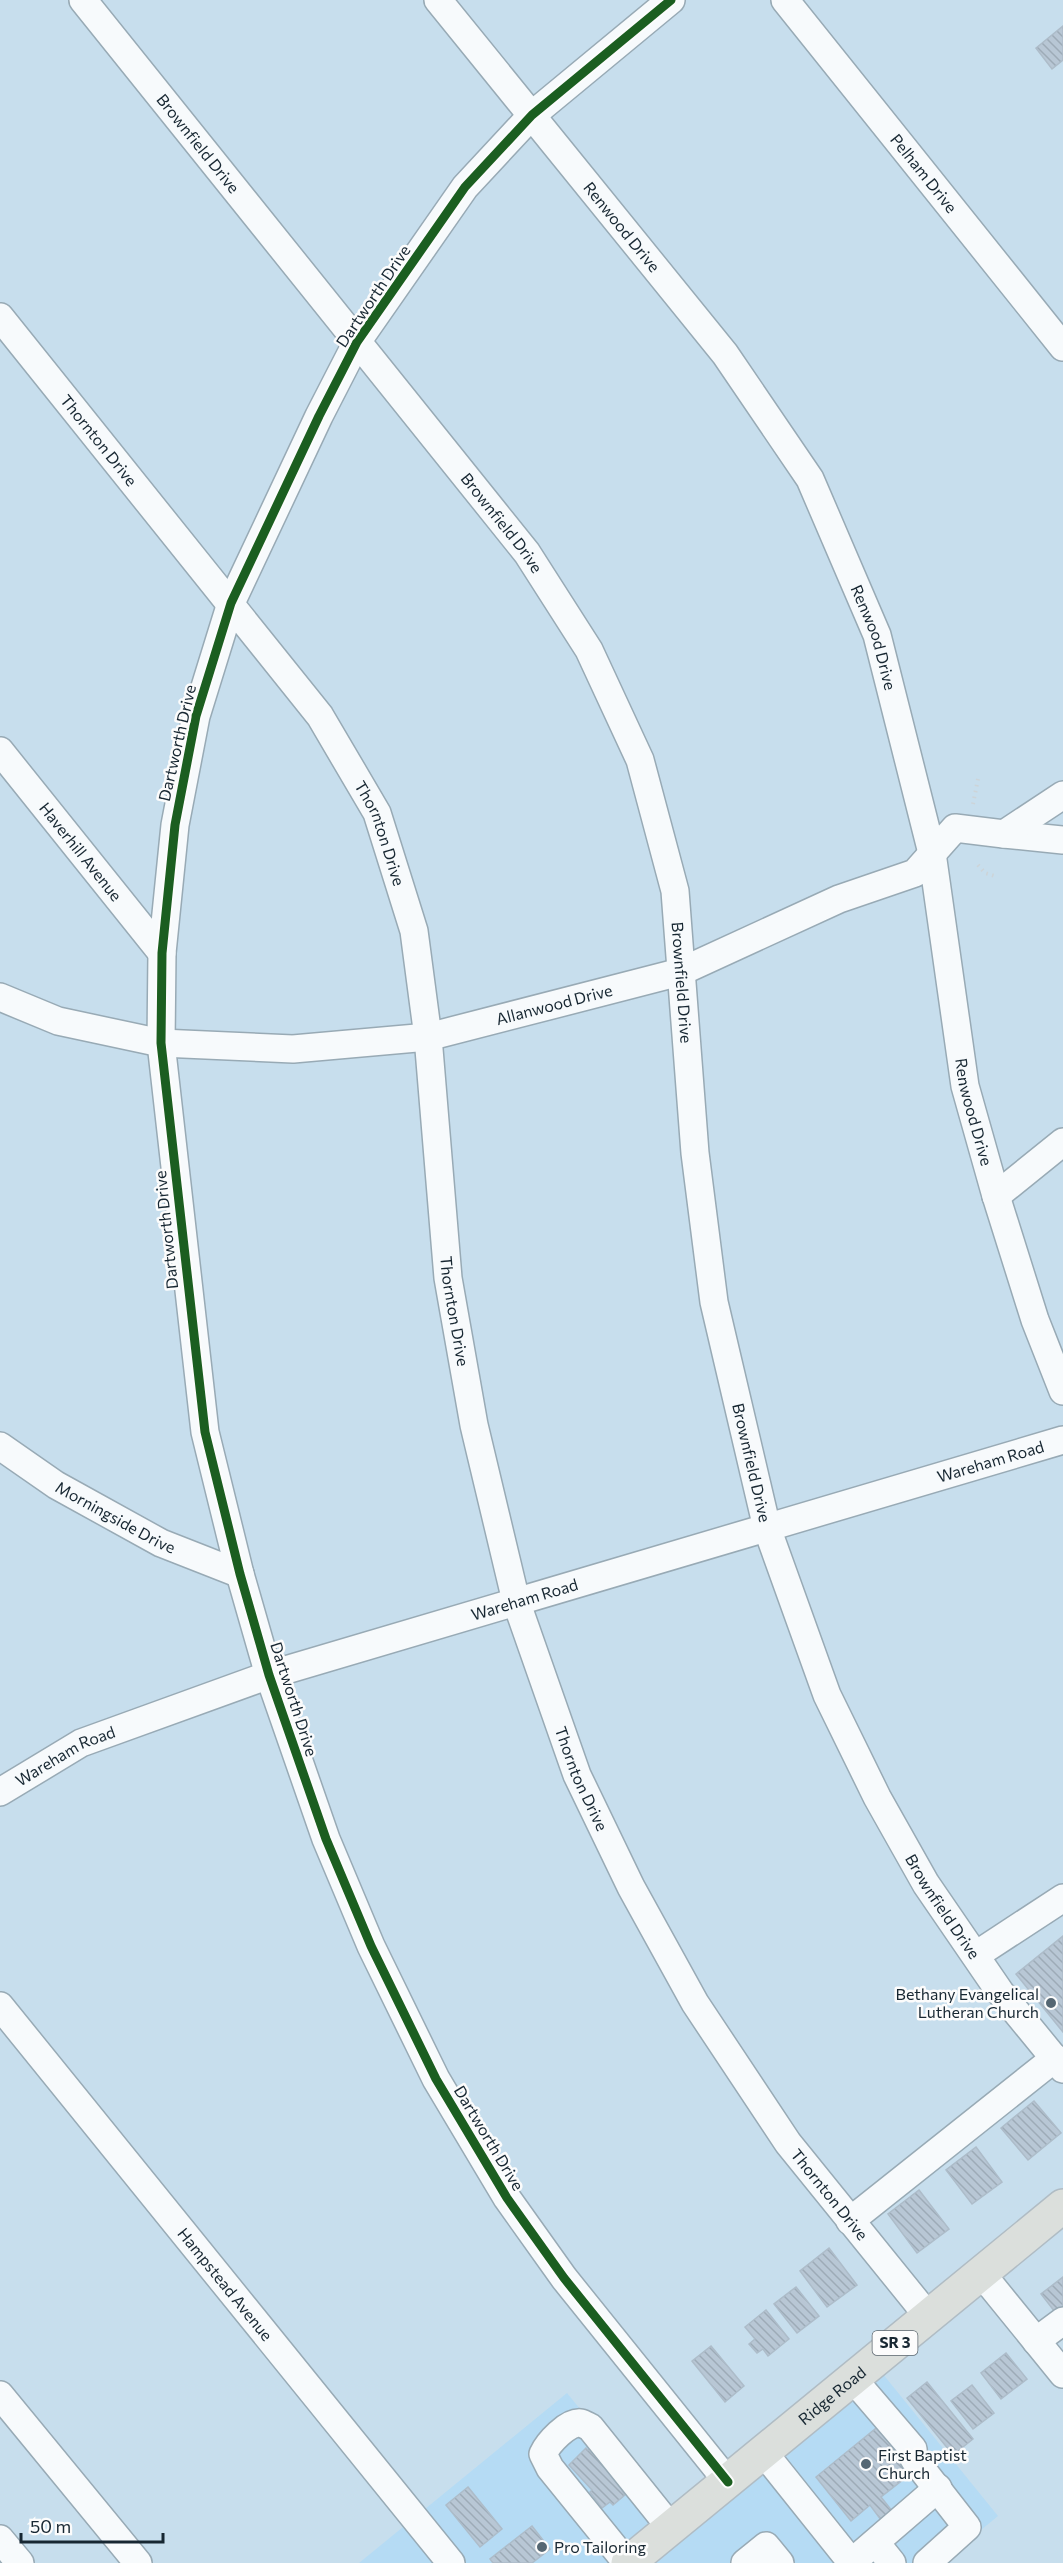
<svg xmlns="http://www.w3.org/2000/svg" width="1063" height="2563" font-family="Commissioner,sans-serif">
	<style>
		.built { fill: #b5dbf4 }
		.building { fill: url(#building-back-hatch); stroke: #adbcc9; stroke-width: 1.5 }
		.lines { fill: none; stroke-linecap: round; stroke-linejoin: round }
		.minor-casing { stroke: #98aab5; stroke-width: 30 }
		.major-casing { stroke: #b0bcc4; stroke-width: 36 }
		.path { stroke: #cdd4d8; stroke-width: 4; stroke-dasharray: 1.5 4.5; stroke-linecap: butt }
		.minor { stroke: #f7fafc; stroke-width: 27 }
		.major { stroke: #dbdfdc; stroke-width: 33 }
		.cycleway-casing { stroke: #fcfcfc; stroke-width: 13 }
		.cycleway { stroke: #1b5e20; stroke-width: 9 }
		.poi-dot { fill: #556773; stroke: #fcfcfc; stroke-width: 2 }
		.labels { text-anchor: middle; stroke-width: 5; stroke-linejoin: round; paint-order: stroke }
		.shield { fill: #fcfcfc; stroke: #5c676f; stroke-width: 1.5 }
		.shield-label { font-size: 15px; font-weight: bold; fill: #172732 }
		.street-label { font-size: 16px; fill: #172732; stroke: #fcfcfc }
		.poi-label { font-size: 16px; fill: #172732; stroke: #fcfcfc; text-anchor: start }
	</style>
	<defs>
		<pattern id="building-back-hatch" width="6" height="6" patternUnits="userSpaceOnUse" patternTransform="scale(1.5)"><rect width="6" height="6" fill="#b8c7d5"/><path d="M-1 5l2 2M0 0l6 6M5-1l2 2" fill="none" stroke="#9dabb7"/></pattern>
	</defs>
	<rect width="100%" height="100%" fill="#c7deed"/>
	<path class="built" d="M 878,2368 L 998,2516 L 941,2563 L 359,2563 L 567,2393 L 678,2530 Z"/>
	<g class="building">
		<path d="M 1063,26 L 1063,60 L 1052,69 L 1036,48 Z"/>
		<path d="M 1063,1936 L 1063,2032 L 1016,1974 Z"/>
		<path d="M 1034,2101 L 1061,2133 L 1028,2160 L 1001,2128 Z"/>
		<path d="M 976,2147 L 1002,2182 L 972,2204 L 946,2170 Z"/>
		<path d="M 919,2190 L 949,2229 L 917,2253 L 888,2214 Z"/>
		<path d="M 829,2248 L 857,2285 L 827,2307 L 800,2271 Z"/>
		<path d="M 1063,2277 L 1063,2312 L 1058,2316 L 1041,2294 Z"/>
		<path d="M 796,2287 L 819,2316 L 797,2333 L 774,2304 Z"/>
		<path d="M 766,2310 L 789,2339 L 768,2356 L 763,2349 L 757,2353 L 749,2344 L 755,2339 L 745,2327 Z"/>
		<path d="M 711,2346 L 744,2386 L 725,2402 L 692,2361 Z"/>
		<path d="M 1006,2353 L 1027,2379 L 1001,2399 L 981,2373 Z"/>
		<path d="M 927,2382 L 973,2439 L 953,2455 L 907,2398 Z"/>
		<path d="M 972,2385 L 994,2413 L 973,2429 L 951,2401 Z"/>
		<path d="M 886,2420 L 905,2443 L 892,2453 L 909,2475 L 881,2497 L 892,2511 L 881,2520 L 870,2505 L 851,2521 L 816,2477 Z"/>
		<path d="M 596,2444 L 630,2485 L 622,2491 L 625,2495 L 613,2505 L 610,2502 L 602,2508 L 590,2492 L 592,2490 L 569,2465 L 586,2448 L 588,2450 Z"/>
		<path d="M 468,2487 L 502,2529 L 480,2547 L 446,2505 Z"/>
		<path d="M 532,2526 L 550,2549 L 532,2563 L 493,2563 L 490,2559 Z"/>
	</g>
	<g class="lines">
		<defs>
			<g id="minor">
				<path id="s1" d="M 83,0 L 527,553 L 589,650 L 640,760 L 675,891 L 695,1153 L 714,1302 L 767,1528 L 827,1695 L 877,1797 L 926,1884 L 1000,1992 L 1063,2069"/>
				<path id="s2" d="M 438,0 L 725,354 L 810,479 L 877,635 L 932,853 L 965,1086 L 996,1196 L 1035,1320 L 1063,1391"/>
				<path d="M 671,0 L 532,115 L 465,187 L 357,342 L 319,416 L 231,603 L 196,716 L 175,825 L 162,953 L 161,1043 L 205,1432 L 240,1574 L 269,1675 L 326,1839 L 371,1946 L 436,2079 L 507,2198 L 564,2278 L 728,2482"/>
				<path id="s3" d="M 785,0 L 1063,347"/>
				<path id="s4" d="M 0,317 L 320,716 L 377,813 L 414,931 L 428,1037 L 448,1278 L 474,1425 L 516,1601 L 577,1775 L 631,1887 L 695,2003 L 788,2143 L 928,2316"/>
				<path id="s5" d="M 0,751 L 162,953"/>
				<path d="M 1004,834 L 1063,840"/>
				<path id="s6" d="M 0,997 L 58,1021 L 161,1043 L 293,1049 L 428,1037 L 680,972 L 839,899 L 915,873 L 955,828 L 1004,834 L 1063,795"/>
				<path d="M 996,1196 L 1063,1142"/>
				<path id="s7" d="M 0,1446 L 56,1485 L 161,1543 L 240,1574"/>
				<path id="s8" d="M 0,1792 L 81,1743 L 269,1675 L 1063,1440"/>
				<path d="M 976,1955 L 1063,1898"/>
				<path id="s9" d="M 0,2006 L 451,2563"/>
				<path d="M 850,2221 L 1055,2058"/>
				<path d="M 981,2273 L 1063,2374"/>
				<path d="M 1036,2341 L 1063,2321"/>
				<path d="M 853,2379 L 913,2449 L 914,2459 L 967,2527 L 927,2563"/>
				<path d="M 0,2395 L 138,2563"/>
				<path d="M 764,2453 L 852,2563"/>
				<path d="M 0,2539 L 20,2563"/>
				<path d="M 876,2543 L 892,2563"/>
				<path d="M 627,2563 L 550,2468 L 543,2454 C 548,2443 568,2421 581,2423 C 584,2424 587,2426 590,2427 L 671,2528"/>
				<path d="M 745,2563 L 766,2546 L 780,2563"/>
				<path d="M 851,2563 L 938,2488"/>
			</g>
			<g id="major">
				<path id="s10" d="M 628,2563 L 1063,2206"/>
			</g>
		</defs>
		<use href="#minor" class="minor-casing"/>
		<use href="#major" class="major-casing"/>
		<g class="path">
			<path d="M 973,804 L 978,779"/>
			<path d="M 978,865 L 985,873 L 995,876"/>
		</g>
		<use href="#minor" class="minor"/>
		<use href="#major" class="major"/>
		<defs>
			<path id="cycleway" d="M 671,0 L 532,115 L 465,187 L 357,342 L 319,416 L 231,603 L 196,716 L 175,825 L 162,953 L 161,1043 L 205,1432 L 240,1574 L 269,1675 L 326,1839 L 371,1946 L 436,2079 L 507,2198 L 564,2278 L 728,2482"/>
		</defs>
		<use href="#cycleway" class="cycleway-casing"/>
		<use href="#cycleway" class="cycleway"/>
	</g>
	<g class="poi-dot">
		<circle cx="1051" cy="2003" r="6"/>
		<circle cx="866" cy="2464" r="6"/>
		<circle cx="542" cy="2547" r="6"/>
	</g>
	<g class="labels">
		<rect class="shield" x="872.5" y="2331" width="45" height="24" rx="4.5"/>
		<g class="shield-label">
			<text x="895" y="2348">SR 3</text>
		</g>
		<g class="street-label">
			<text dy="6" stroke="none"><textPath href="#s1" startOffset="184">Brownfield Drive</textPath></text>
			<text dy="6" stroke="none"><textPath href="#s3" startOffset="222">Pelham Drive</textPath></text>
			<text dy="6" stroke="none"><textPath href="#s2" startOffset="292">Renwood Drive</textPath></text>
			<text transform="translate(373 296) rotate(-56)" y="6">Dartworth Drive</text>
			<text dy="6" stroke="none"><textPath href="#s4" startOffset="158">Thornton Drive</textPath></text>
			<text dy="6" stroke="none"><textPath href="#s1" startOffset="670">Brownfield Drive</textPath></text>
			<text dy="6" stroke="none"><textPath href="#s2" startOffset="778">Renwood Drive</textPath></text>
			<text transform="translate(177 743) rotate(-77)" y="6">Dartworth Drive</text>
			<text dy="6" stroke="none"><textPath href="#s4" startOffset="644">Thornton Drive</textPath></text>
			<text dy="6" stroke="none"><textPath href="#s5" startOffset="129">Haverhill Avenue</textPath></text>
			<text dy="6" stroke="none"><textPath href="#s1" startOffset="1173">Brownfield Drive</textPath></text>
			<text dy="6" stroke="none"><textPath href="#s6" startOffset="566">Allanwood Drive</textPath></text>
			<text dy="6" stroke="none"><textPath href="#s2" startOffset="1264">Renwood Drive</textPath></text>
			<text transform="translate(166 1230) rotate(-96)" y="6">Dartworth Drive</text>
			<text dy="6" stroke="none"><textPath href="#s4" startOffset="1130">Thornton Drive</textPath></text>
			<text dy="6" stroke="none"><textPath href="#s8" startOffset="1047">Wareham Road</textPath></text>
			<text dy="6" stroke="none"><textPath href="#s1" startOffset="1659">Brownfield Drive</textPath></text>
			<text dy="6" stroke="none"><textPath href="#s7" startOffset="136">Morningside Drive</textPath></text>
			<text dy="6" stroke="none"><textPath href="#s8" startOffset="561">Wareham Road</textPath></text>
			<text transform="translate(294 1699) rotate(72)" y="6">Dartworth Drive</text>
			<text dy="6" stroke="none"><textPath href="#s8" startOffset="75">Wareham Road</textPath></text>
			<text dy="6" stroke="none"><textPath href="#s4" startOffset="1616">Thornton Drive</textPath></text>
			<text dy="6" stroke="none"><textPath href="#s1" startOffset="2145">Brownfield Drive</textPath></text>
			<text transform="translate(489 2138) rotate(59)" y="6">Dartworth Drive</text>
			<text dy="6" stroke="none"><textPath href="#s4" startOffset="2102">Thornton Drive</textPath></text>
			<text dy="6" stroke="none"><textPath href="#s9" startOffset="358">Hampstead Avenue</textPath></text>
			<text dy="6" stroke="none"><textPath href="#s10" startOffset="264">Ridge Road</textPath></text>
		</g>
		<g class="poi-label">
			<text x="1039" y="2000" text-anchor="end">Bethany Evangelical<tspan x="1039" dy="18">Lutheran Church</tspan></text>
			<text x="878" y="2461">First Baptist<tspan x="878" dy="18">Church</tspan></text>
			<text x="554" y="2553">Pro Tailoring</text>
		</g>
	</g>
	<path d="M21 2533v9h142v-9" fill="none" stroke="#172732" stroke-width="3"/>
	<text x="30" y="2533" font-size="18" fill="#172732" stroke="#fcfcfc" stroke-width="4.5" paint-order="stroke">50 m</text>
</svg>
